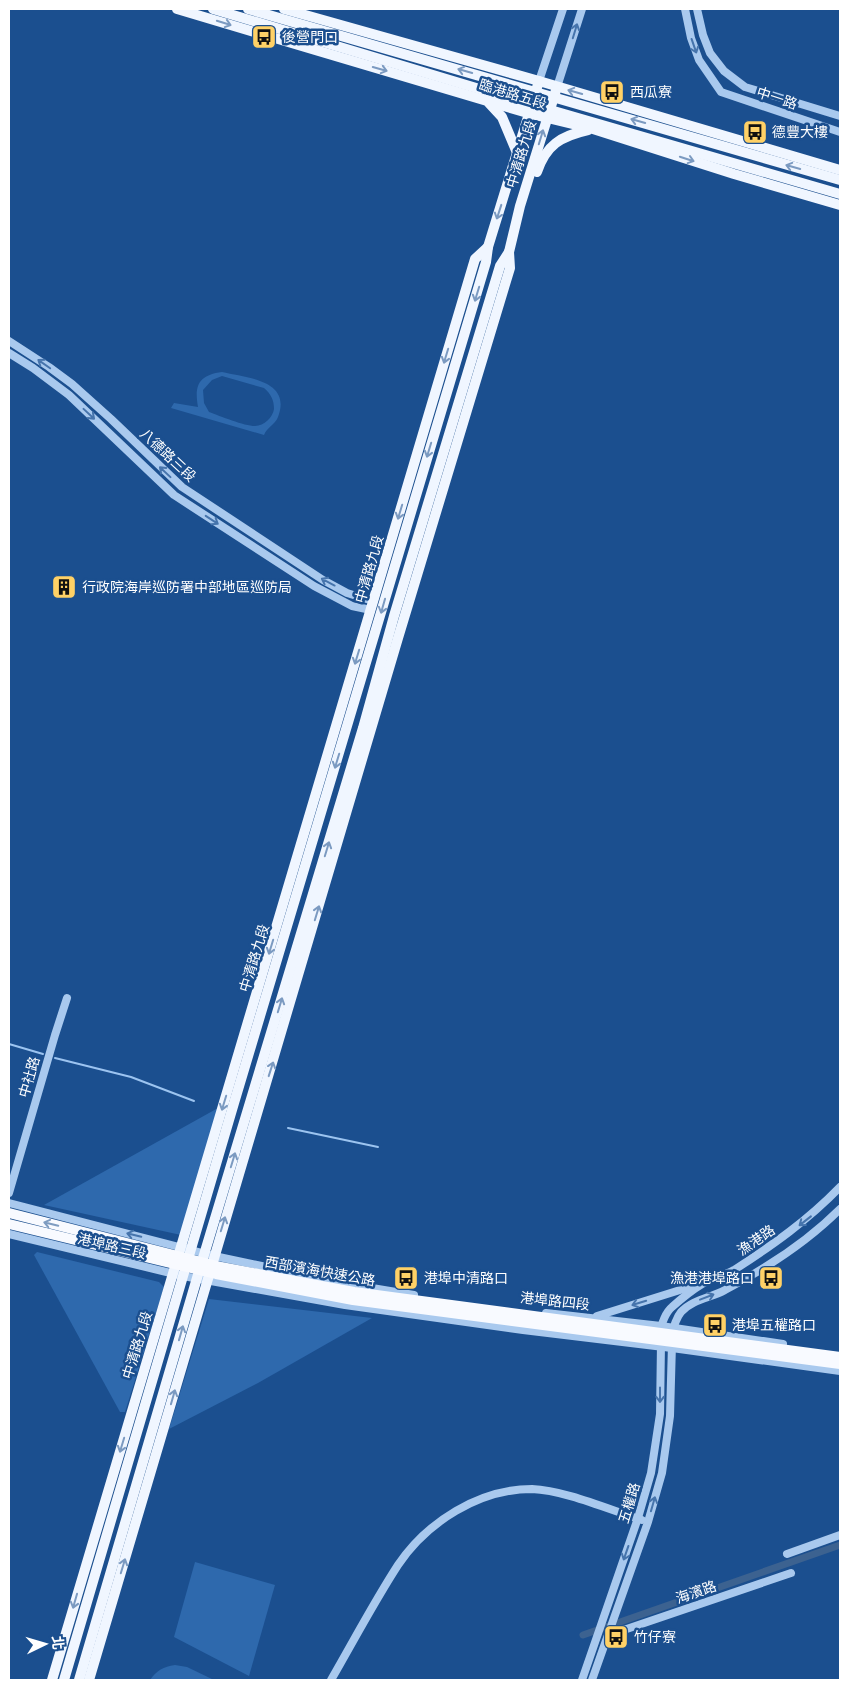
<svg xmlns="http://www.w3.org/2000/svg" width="849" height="1689" font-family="'Archivo Narrow','Noto Sans TC',sans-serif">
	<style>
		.green { fill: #2e69ad; fill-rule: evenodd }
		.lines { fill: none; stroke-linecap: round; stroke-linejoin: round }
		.stream { stroke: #9cc4f0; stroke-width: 2 }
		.canal { stroke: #3c6290; stroke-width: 7 }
		.tertiary { stroke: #a9c9ee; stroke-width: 8 }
		.primary { stroke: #f0f6ff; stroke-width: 10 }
		.trunk-bridge { stroke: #f8faff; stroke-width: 10 }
		.oneway { stroke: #7b9ac1 }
		.oneway2 { stroke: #4674ac }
		.oneway3 { stroke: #7e9cc1 }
		.labels { text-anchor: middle; stroke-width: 5; stroke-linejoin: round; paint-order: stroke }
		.poi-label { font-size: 14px; fill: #fff; stroke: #1b4f8f; text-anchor: start }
		.street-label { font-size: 14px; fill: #fff; stroke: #1b4f8f }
	</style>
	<rect width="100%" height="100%" fill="#1b4f8f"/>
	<g class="green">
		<path d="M 222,372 C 247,378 292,380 278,417 C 275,425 267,427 264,435 L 171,408 L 174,403 L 198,407 C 194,385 199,375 222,372 ZM 222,376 L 264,388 C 271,394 274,400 274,409 C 273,417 264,426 255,426 C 244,426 220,416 209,412 L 204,403 L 203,390 L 212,380 Z"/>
		<path d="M 218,1108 L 181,1235 L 44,1205 Z"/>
		<path d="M 37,1252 L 159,1282 L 164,1287 L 125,1412 L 120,1412 L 34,1255 Z"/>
		<path d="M 209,1299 L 372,1318 L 258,1383 L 169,1429 Z"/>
		<path d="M 195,1562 L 275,1585 L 249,1676 L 174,1637 Z"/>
		<path d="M 175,1665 L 187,1667 L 214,1680 L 150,1680 C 157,1670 163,1667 175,1665 Z"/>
	</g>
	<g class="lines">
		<g class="stream">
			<path d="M 9,1044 L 43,1054"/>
			<path d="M 55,1058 L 131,1077 L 194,1101"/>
			<path d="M 288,1128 L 378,1147"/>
		</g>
		<path class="canal" d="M 583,1635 L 840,1545"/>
		<g class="tertiary">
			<path d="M 685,9 L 691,38 L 699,60 L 721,92 L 840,132"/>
			<path d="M 697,9 L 703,35 L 710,53 L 724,71 L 745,87 L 840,116"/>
			<path d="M 539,81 L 563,9"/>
			<path d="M 557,87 L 582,9"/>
			<path d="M 9,341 L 49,367 L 72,384 L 111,419 L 182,487 L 323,580 L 347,593 L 373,601"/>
			<path d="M 9,353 L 33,368 L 69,395 L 174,495 L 314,586 L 352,606 L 371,610"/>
			<path d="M 9,1193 L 55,1035 L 67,998"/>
			<path d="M 9,1203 L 214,1256 L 348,1284 L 414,1295"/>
			<path d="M 9,1234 L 183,1276 L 345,1305 L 523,1330 L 672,1348 L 840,1371"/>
			<path d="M 546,1313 L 661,1326 L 783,1344"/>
			<path d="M 597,1316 L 696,1285"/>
			<path d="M 661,1331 C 661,1324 666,1312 672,1307 C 681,1299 692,1290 702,1284 C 712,1278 724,1276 734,1270 C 773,1245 808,1220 840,1187"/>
			<path d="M 673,1333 C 673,1327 677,1317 681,1312 C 693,1299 711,1298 725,1290 C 767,1268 807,1242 840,1209"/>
			<path d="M 787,1554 L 840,1535"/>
			<path d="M 609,1635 L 791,1573"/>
			<path d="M 331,1680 C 353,1642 374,1602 398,1565 C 427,1522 479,1489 532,1489 C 564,1490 610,1510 642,1520"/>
			<path d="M 582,1680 L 638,1518 L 651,1473 L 660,1414 L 661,1343"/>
			<path d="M 592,1680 L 648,1522 L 662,1473 L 670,1416 L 672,1344"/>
		</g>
		<g class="primary">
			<path d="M 177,9 L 531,114 L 593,129 L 734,174 L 840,205"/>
			<path d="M 213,9 L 533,105 L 840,194"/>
			<path d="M 248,9 L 840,180"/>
			<path d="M 284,9 L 539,81 L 840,170"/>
			<path d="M 489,103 L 502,117 L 518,155"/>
			<path d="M 537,172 C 546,145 561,136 588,130"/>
			<path d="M 52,1680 L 475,259 L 488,247"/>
			<path d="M 64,1680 L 234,1103 L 486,262 L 488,247 L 539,81"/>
			<path d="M 79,1680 L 197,1278 L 363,728 L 394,616 L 500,266 L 509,252"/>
			<path d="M 89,1680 L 398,638 L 510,268 L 509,252 L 520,206 L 557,87"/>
		</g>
		<g class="trunk-bridge">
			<path d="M 9,1213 L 221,1267 L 354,1292 L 840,1357"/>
			<path d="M 9,1224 L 216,1274 L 353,1300 L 840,1364"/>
		</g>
	</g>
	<defs><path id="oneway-shaft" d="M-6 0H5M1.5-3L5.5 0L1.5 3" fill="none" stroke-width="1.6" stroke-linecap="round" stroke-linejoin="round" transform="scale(1.25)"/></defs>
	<g class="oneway">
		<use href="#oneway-shaft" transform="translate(224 23) rotate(17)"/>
		<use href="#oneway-shaft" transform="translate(380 69) rotate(16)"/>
		<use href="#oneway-shaft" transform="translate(465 71) rotate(-164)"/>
		<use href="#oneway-shaft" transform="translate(575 92) rotate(-164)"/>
		<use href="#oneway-shaft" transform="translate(638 121) rotate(-164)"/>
		<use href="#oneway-shaft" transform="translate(541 137) rotate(-73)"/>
		<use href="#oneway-shaft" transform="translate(687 159) rotate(18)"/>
		<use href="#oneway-shaft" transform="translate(793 167) rotate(-164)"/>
		<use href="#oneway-shaft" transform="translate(499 212) rotate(108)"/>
		<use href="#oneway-shaft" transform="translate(477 294) rotate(107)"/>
		<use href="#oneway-shaft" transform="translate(446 356) rotate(107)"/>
		<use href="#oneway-shaft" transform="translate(429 450) rotate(107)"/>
		<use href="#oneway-shaft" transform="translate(400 512) rotate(107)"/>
		<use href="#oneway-shaft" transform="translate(383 606) rotate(106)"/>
		<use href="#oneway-shaft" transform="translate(357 657) rotate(107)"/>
		<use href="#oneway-shaft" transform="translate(337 761) rotate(107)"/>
		<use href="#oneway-shaft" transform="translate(327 849) rotate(-73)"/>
		<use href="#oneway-shaft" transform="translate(317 913) rotate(-73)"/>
		<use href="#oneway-shaft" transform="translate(271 947) rotate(107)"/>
		<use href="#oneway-shaft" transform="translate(280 1005) rotate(-73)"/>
		<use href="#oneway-shaft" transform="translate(271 1069) rotate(-72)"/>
		<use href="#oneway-shaft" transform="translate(224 1103) rotate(107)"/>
		<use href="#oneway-shaft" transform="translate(233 1160) rotate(-73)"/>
		<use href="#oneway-shaft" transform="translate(223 1224) rotate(-73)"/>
		<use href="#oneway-shaft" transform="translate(181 1333) rotate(-74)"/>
		<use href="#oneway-shaft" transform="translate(173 1397) rotate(-74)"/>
		<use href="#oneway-shaft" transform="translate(122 1445) rotate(107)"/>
		<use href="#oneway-shaft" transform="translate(123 1566) rotate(-73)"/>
		<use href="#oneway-shaft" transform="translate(75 1601) rotate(106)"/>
	</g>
	<g class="oneway2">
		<use href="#oneway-shaft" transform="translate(575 31) rotate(-73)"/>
		<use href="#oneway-shaft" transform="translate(694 46) rotate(71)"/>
		<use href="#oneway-shaft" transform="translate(44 364) rotate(-145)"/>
		<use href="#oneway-shaft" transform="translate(89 414) rotate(43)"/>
		<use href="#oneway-shaft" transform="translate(165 472) rotate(-137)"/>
		<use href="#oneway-shaft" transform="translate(212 520) rotate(33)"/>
		<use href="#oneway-shaft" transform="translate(328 582) rotate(-152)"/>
		<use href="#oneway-shaft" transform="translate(805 1221) rotate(142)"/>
		<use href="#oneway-shaft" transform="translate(134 1235) rotate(-166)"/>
		<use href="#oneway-shaft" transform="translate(707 1297) rotate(-21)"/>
		<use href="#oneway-shaft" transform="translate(639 1303) rotate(163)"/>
		<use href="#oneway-shaft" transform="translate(660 1395) rotate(90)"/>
		<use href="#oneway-shaft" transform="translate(653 1504) rotate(-74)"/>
		<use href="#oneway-shaft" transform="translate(626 1553) rotate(109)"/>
	</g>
	<use class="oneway3" href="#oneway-shaft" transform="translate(51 1224) rotate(-166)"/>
	<defs>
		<symbol id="bus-square" viewBox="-11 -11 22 22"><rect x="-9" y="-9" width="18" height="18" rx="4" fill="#ffd166" stroke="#1b4f8f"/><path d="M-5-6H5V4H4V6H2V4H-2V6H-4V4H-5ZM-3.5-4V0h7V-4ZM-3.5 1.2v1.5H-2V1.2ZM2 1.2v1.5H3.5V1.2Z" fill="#111"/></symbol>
		<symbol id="building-square" viewBox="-11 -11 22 22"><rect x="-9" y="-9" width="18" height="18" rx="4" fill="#ffd166" stroke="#1b4f8f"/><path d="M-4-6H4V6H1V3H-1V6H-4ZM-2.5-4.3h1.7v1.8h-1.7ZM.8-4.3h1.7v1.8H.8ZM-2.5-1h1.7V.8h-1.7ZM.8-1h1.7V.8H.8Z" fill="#111"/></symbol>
	</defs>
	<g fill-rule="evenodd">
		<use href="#bus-square" x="250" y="23" width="28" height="28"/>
		<use href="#bus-square" x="598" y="78" width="28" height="28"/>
		<use href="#bus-square" x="741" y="118" width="28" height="28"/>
		<use href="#building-square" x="50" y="573" width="28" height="28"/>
		<use href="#bus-square" x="392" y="1264" width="28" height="28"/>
		<use href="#bus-square" x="757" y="1264" width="28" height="28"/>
		<use href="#bus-square" x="701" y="1311" width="28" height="28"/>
		<use href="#bus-square" x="602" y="1623" width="28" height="28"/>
	</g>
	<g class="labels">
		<g class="poi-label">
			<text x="282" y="42">後營門口</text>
			<text x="630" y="97">西瓜寮</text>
			<text x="772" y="137">德豐大樓</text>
			<text x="82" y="592">行政院海岸巡防署中部地區巡防局</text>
			<text x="424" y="1283">港埠中清路口</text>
			<text x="754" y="1283" text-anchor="end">漁港港埠路口</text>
			<text x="732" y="1330">港埠五權路口</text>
			<text x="634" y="1642">竹仔寮</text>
		</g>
		<g class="street-label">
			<text transform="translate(513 94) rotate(17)" y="5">臨港路五段</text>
			<text transform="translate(777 98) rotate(18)" y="5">中一路</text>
			<text transform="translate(521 154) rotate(-73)" y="5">中清路九段</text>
			<text transform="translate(168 455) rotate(43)" y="5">八德路三段</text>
			<text transform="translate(369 569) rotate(-74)" y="5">中清路九段</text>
			<text transform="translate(254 958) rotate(-73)" y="5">中清路九段</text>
			<text transform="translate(29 1077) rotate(-74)" y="5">中社路</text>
			<text transform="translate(756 1240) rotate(-34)" y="5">漁港路</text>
			<text transform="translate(112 1246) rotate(13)" y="5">港埠路三段</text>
			<text transform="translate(320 1271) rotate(10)" y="5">西部濱海快速公路</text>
			<text transform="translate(555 1301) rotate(6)" y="5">港埠路四段</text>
			<text transform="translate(137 1345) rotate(-73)" y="5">中清路九段</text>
			<text transform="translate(629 1503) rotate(-73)" y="5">五權路</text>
			<text transform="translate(696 1592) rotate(-19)" y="5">海濱路</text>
		</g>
	</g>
	<rect width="849" height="1689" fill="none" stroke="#ffffff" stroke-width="20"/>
	<g transform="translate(45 1644) rotate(85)" stroke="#1b4f8f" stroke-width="4" paint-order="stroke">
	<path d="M0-4L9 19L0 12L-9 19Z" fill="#ffffff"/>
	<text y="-8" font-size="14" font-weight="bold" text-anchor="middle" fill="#ffffff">北</text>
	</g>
</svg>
